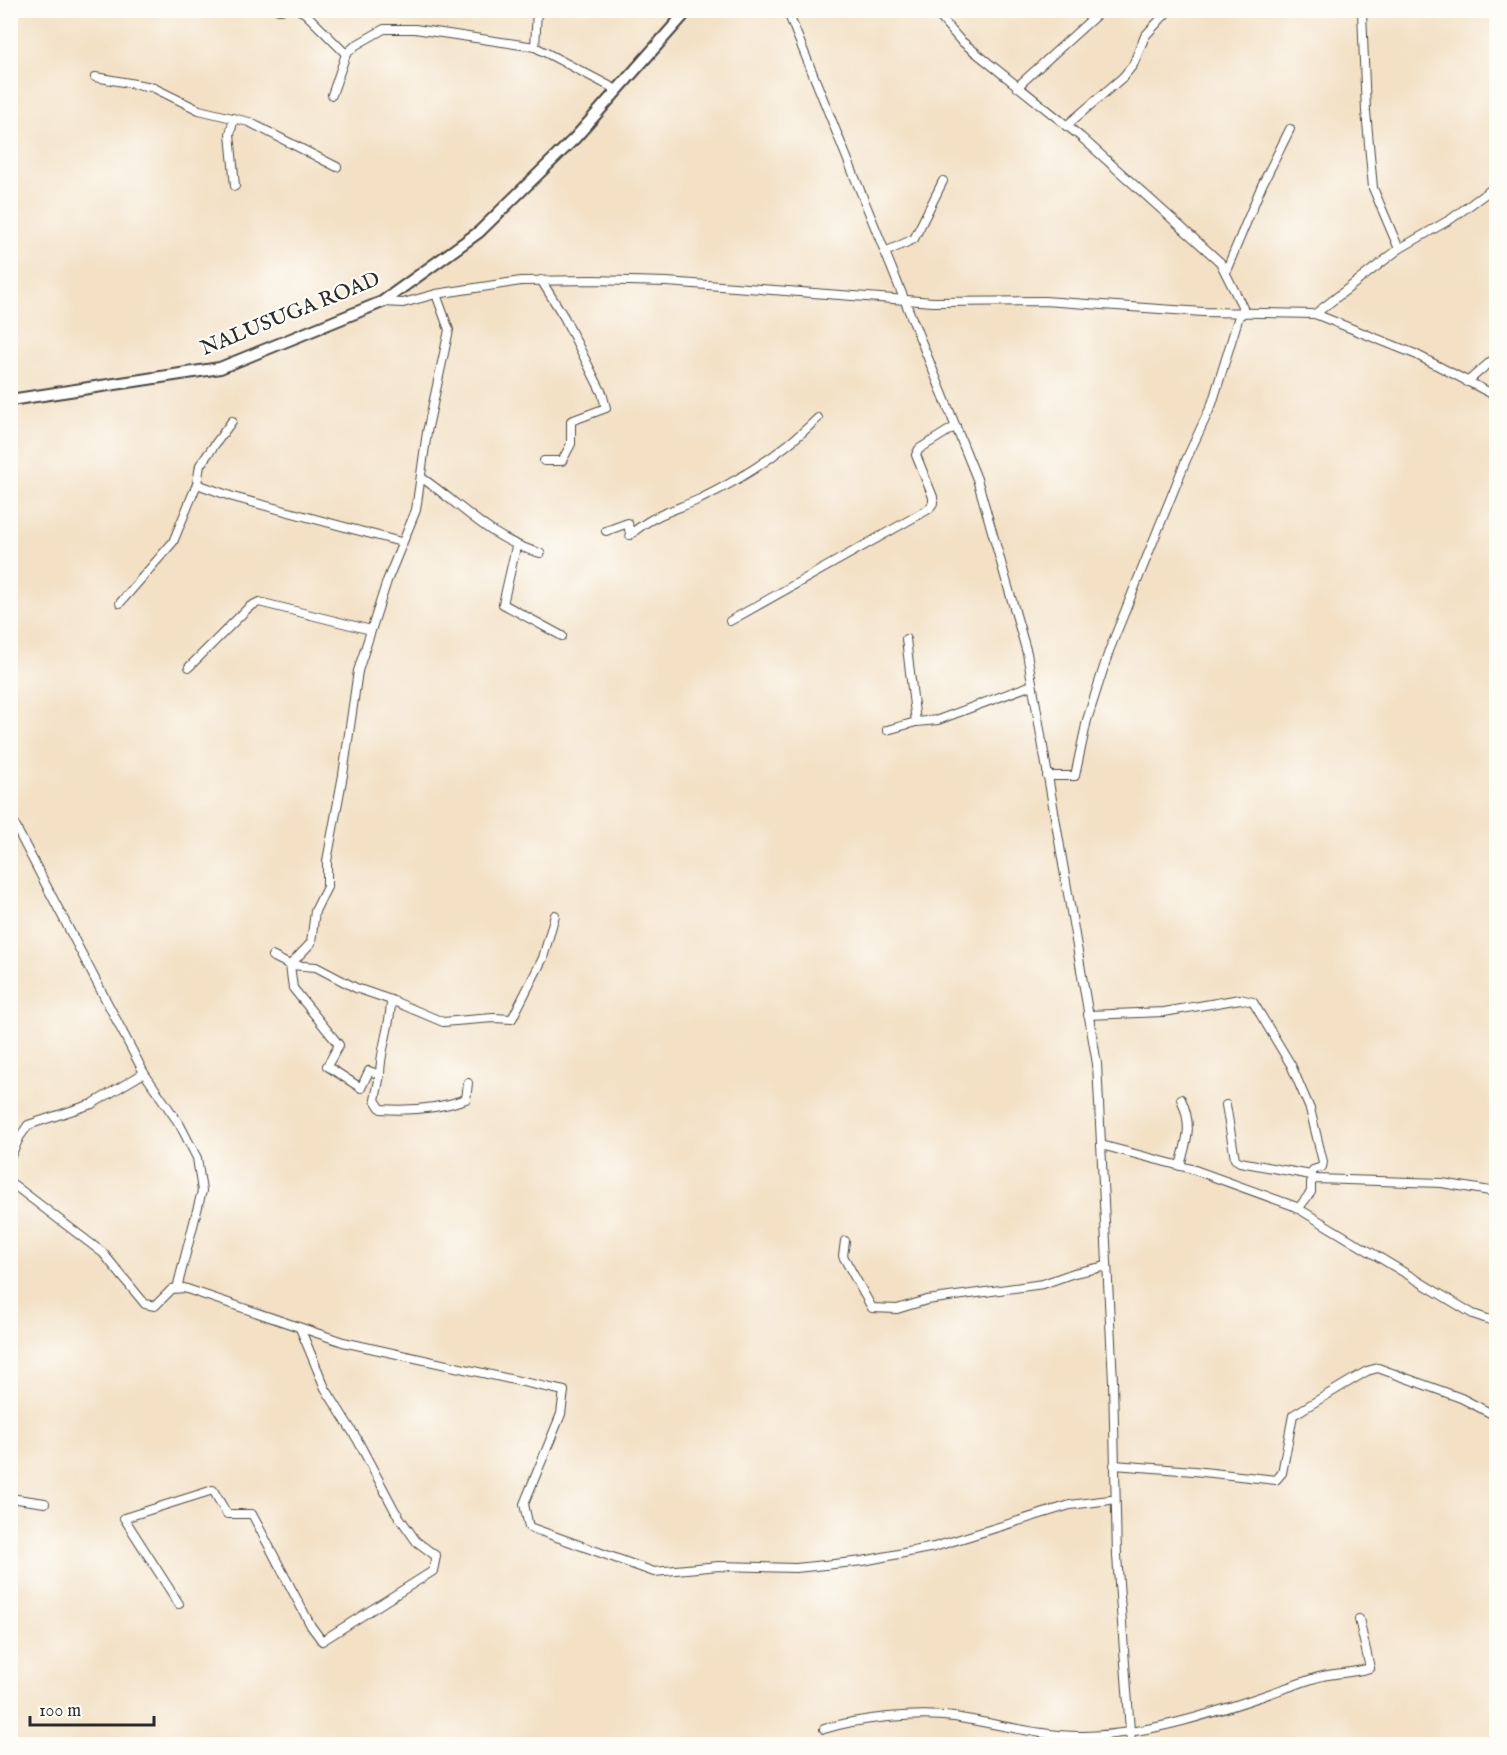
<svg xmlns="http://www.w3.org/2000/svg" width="1507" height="1755" font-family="'IM FELL English',serif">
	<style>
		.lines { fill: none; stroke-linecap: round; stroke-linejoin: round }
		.street-casing { stroke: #494642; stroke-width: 10 }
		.secondary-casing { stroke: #494642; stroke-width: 14 }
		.street { stroke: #fff; stroke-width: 8 }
		.secondary { stroke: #fff; stroke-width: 10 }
		.labels { text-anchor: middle; stroke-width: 4.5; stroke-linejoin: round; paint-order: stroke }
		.street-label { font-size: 21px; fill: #2b2b2b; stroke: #fdfcf7 }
	</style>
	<rect width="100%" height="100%" fill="#fdfcf7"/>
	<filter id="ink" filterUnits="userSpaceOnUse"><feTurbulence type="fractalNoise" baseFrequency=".0167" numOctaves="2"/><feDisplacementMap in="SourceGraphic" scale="12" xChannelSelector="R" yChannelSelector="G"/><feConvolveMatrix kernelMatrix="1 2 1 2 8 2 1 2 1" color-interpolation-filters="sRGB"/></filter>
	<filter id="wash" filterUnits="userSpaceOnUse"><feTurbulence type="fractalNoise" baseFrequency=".008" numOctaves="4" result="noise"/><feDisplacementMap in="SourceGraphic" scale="24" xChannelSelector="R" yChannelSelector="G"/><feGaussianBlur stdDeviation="1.35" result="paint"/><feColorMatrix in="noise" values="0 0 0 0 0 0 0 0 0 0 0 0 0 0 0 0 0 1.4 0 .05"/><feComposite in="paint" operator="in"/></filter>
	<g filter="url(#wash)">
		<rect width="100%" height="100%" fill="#f3e0c5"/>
	</g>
	<g filter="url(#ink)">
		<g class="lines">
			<defs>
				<g id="street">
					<path d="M 278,10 L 282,10"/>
					<path d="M 299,10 L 305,13 L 346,54"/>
					<path d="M 787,10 L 977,479 L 1027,653 L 1097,1064 L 1113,1381 L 1117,1556 L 1131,1744"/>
					<path d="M 934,10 L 960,40 L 1081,137 L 1220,262 L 1245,312 L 1239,316 L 1212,404 L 1186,460 L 1109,651 L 1087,720 L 1075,776 L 1047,776"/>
					<path d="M 1362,11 L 1366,111 L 1373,188 L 1399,249"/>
					<path d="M 535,47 L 537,10"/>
					<path d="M 95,77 L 152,87 L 199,110 L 249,122 L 337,167"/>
					<path d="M 1017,87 L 1102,10"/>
					<path d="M 332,95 L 346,54 L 356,45 L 384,29 L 415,29 L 535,47 L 617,90"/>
					<path d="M 234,118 L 230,134 L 235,186"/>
					<path d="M 1066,126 L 1123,77 L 1133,65 L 1145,36 L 1169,10"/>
					<path d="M 885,252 L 914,239 L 943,181"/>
					<path d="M 1226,271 L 1262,185 L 1290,129"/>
					<path d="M 541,280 L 564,317 L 602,393 L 606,408 L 571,421 L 571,444 L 562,461 L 544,461"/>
					<path d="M 382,302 L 403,303 L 436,294 L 521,281 L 592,280 L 667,282 L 933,302 L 1044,301 L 1203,312 L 1315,314 L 1415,354 L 1496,396"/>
					<path d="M 1315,314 L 1399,249 L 1451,219 L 1496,186"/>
					<path d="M 1467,382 L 1496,357"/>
					<path d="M 232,421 L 200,465 L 197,484 L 233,497 L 401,542"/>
					<path d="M 422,478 C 463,506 491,540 540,553"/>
					<path d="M 606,531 L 628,523 L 630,535 C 653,514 673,511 700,499 C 744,478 783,452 818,418"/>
					<path d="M 516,547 L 503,604 L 562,636"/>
					<path d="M 120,603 L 173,542 L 197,484"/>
					<path d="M 730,621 L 929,509 L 933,503 L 933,497 L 916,455 L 919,449 L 956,426"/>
					<path d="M 906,639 L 916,722"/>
					<path d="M 189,667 L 249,607 L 259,602 L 371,630"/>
					<path d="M 887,730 L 916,722 L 938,720 L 1032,685"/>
					<path d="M 10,816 L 144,1073 L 180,1125 L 197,1158 L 202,1191 L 177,1288"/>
					<path d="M 272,956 L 290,965 L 311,943 L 315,911 L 327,887 L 327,861 L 343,775 L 358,671 L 387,581 L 416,510 L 427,432 L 449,330 L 436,294"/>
					<path d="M 391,1000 L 443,1022 L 493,1018 L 512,1019 L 543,958 L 555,915"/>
					<path d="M 1088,1015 L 1164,1012 L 1240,999 L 1253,1002 L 1291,1065 L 1310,1109 L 1323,1162 L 1322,1167 L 1313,1170 L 1311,1175"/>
					<path d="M 380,1075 C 380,1049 391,1026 391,1000 L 356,988 L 316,967 L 290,965 L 293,988 L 339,1045 L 327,1066 L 361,1088 L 369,1071 L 380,1075 L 375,1100 L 381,1109 C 410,1111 438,1109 466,1099 L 468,1083"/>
					<path d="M 1226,1105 L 1235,1159 L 1240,1162 L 1311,1175 L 1314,1178"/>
					<path d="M 1101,1145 L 1192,1169 L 1294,1206 L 1473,1314 L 1496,1322"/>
					<path d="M 10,1158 L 19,1138 L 28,1125 L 92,1104 L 144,1073"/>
					<path d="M 1180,1166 C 1187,1139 1193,1126 1181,1099"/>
					<path d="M 10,1182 L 103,1253 L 145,1304 L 155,1306 L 172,1289 L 184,1288 L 343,1342 L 564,1391 L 561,1414 L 524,1504 L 529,1527 L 654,1572 L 719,1566 L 796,1568 L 863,1561 L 934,1547 L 1070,1505 L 1110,1500"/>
					<path d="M 1298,1209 L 1311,1192 L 1311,1182 L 1315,1179 L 1442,1183 L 1496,1192"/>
					<path d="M 845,1241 L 843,1256 L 872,1308 L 897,1309 L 927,1300 L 1043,1284 L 1074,1273 L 1107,1266"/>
					<path d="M 1114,1465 L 1194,1471 L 1276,1480 L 1282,1473 L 1293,1415 L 1367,1371 L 1378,1368 L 1461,1398 L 1496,1416"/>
					<path d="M 10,1498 L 45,1503"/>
					<path d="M 179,1604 L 124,1518 L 213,1490 L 227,1514 L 252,1514 L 311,1626 L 322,1641 L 433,1571 L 436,1556 L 416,1541 L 395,1511 L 357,1439 L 325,1388 L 300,1328"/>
					<path d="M 824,1729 C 859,1718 917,1712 954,1717 C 994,1723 1044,1737 1084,1736 C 1164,1734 1238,1704 1312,1679 C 1330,1672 1351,1674 1370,1668 L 1359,1619"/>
				</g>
				<path id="secondary" d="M 10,400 L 220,368 L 382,302 L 479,232 L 575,138 L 688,10"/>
			</defs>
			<use href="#street" class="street-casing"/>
			<use href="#secondary" class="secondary-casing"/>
			<use href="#street" class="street"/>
			<use href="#secondary" class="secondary"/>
		</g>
	</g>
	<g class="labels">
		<g class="street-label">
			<text transform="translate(290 313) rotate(-22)" y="7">NALUSUGA ROAD</text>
		</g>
	</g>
	<rect width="1507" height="1755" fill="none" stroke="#fdfcf7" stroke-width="36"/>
	<path d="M30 1716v9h124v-9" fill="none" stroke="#2b2b2b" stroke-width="3"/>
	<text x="39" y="1716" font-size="18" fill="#2b2b2b" stroke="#fdfcf7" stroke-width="4.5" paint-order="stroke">100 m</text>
</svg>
